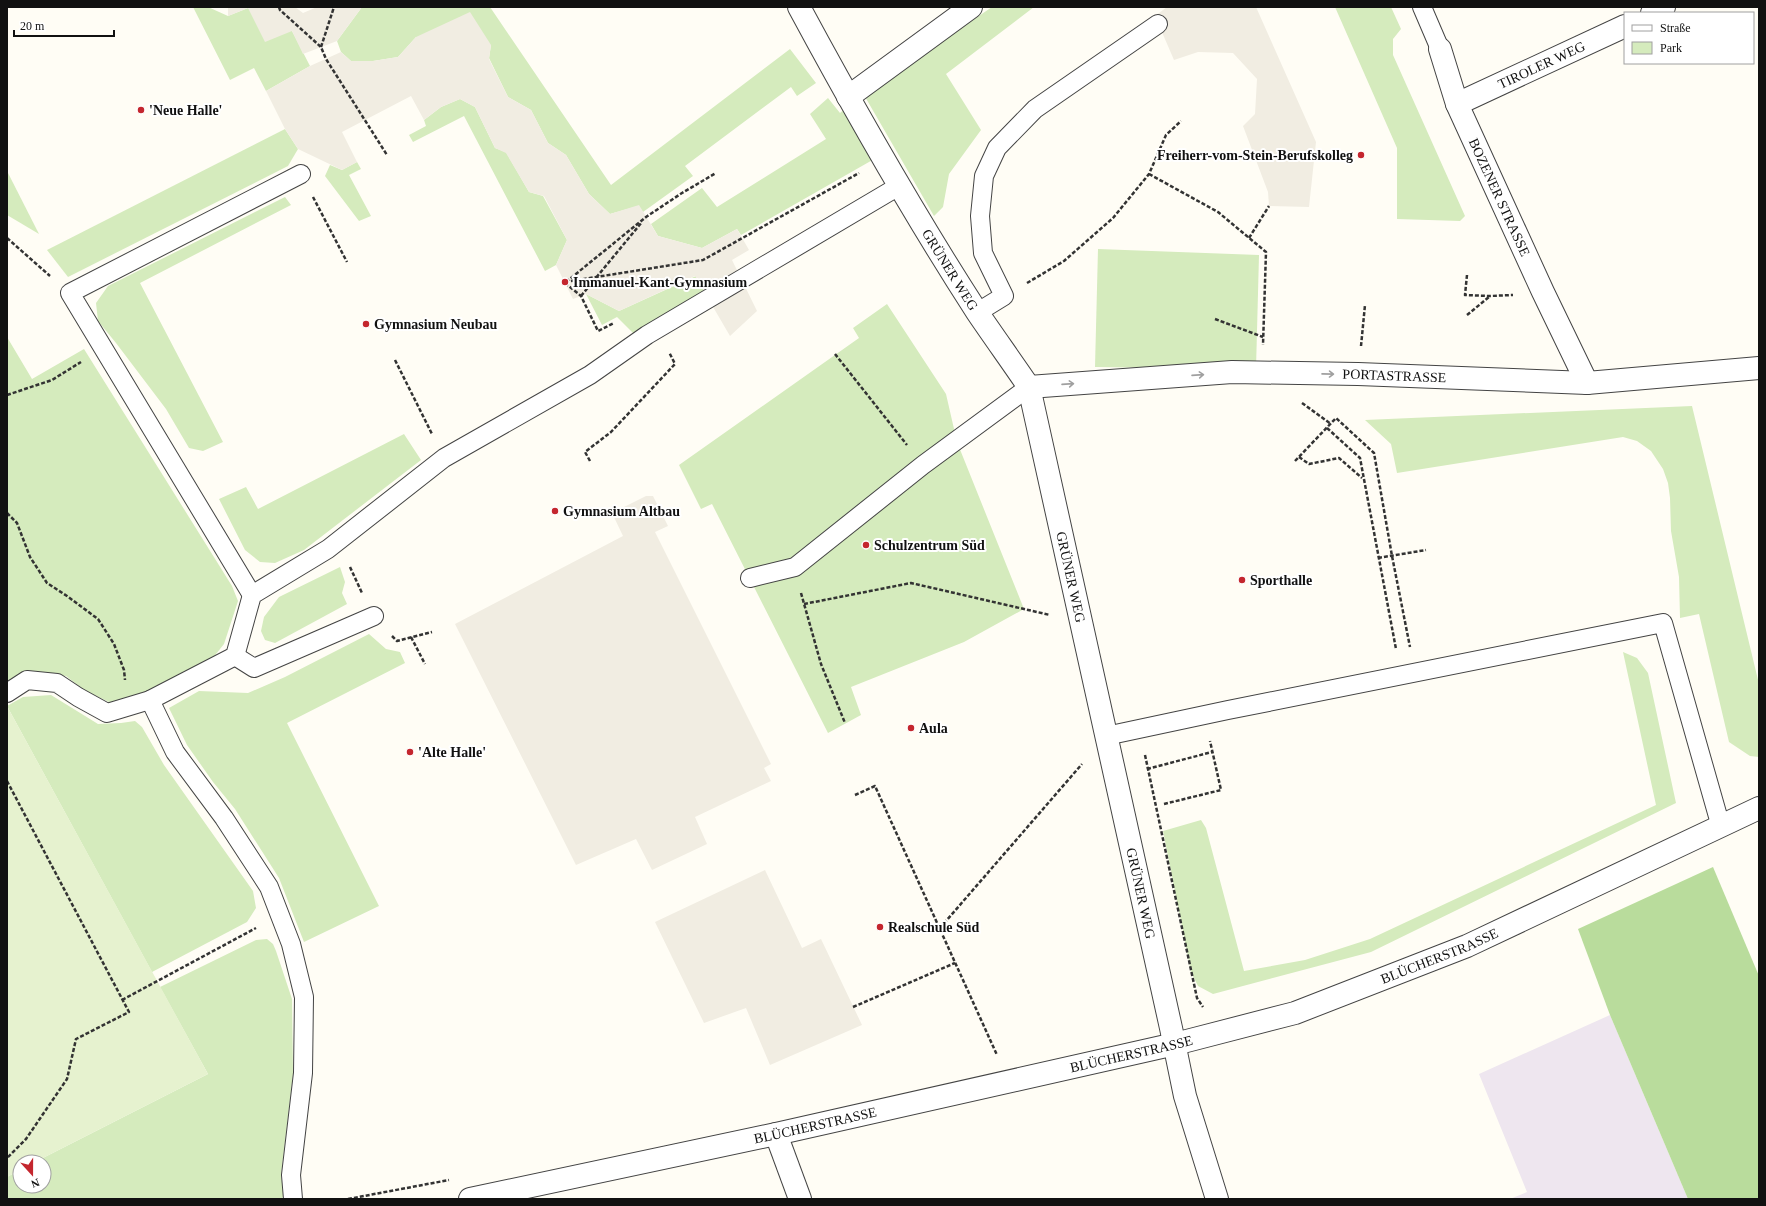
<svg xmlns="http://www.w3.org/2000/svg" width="1766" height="1206" font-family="'Times New Roman',serif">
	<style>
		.industrial { fill: #eee6ef }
		.green { fill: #d5ebbd }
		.forest { fill: #b9dc9c }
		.pitch { fill: #e6f2cf }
		.plaza { fill: #f1ede2 }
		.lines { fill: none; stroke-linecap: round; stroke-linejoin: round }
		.service-casing { stroke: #444; stroke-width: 20 }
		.minor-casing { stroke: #444; stroke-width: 24 }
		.path { stroke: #333; stroke-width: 2.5; stroke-dasharray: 4 2; stroke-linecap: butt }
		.service { stroke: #fff; stroke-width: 18 }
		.minor { stroke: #fff; stroke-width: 22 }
		.oneway { stroke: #a0a0a0 }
		.poi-dot { fill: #c4262e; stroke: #fff; stroke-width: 1.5 }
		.labels { text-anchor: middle; stroke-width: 4; stroke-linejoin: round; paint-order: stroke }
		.street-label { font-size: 14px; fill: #111; stroke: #fff }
		.poi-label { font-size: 14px; font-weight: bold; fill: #111; stroke: #fff; text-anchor: start }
	</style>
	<rect width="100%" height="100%" fill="#fffdf5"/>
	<path class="industrial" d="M 1610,1015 L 1688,1199 L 1510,1199 L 1527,1192 L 1479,1074 Z"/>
	<g class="green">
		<path d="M 193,7 L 208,7 L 228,16 L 248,8 L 292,31 L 310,66 L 266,91 L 254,68 L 230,80 Z"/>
		<path d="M 362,7 L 490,7 L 611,185 L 790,49 L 816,83 L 797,96 L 791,87 L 685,166 L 693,176 L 643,212 L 638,206 L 610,214 L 589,194 L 566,155 L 548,143 L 531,110 L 508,97 L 489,58 L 491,45 L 416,37 L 398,57 L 373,61 L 351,61 L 341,52 L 337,41 Z"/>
		<path d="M 992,7 L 1034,7 L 946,74 L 981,130 L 949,174 L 943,207 L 934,216 L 864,95 Z"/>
		<path d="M 1335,7 L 1391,7 L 1401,29 L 1393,39 L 1393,55 L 1465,216 L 1460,221 L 1397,219 L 1397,148 Z"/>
		<path d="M 828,98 L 840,113 L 847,107 L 876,158 L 741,235 L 737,229 L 702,248 L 658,236 L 651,224 L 702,188 L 717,207 L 826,139 L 810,114 Z"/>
		<path d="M 460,99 L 475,107 L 495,148 L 506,152 L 529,192 L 543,196 L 567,240 L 556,265 L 545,271 L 464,116 L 413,142 L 409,135 L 426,126 L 424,120 L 441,107 Z"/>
		<path d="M 285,129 L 298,149 L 288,166 L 68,277 L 47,250 Z"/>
		<path d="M 357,162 L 361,169 L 349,175 L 371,216 L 359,221 L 325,176 L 330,165 L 342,170 Z"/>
		<path d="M 7,171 L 39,234 L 7,215 Z"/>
		<path d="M 285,197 L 291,205 L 140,283 L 223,442 L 203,451 L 189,448 L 166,409 L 116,343 L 98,321 L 96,303 L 108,286 Z"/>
		<path d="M 1098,249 L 1259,255 L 1256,369 L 1095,367 Z"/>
		<path d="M 696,276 L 704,291 L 634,334 L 617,317 L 602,325 L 586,294 L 619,311 Z"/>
		<path d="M 887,304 L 946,394 L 957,442 L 1024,609 L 964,642 L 851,687 L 861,715 L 828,733 L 712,504 L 701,509 L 679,465 L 859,338 L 853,328 Z"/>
		<path d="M 7,337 L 32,379 L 84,349 L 232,586 L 238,601 L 224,644 L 212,659 L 148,694 L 111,703 L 84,690 L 66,676 L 26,672 L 7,682 Z"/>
		<path d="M 1692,406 L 1759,684 L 1759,757 L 1750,756 L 1729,742 L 1699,614 L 1680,618 L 1679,577 L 1671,531 L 1670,498 L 1668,483 L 1663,469 L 1651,451 L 1637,441 L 1623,437 L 1397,473 L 1391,444 L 1365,420 Z"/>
		<path d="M 404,434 L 421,460 L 304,550 L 275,563 L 260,562 L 245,550 L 219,499 L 246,487 L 258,509 Z"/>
		<path d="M 340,567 L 345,582 L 342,593 L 347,604 L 275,643 L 265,640 L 261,631 L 264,617 L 279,597 Z"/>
		<path d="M 369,634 L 386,649 L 400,652 L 405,663 L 287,723 L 379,906 L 304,942 L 279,878 L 235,809 L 213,782 L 187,745 L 169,708 L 199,691 L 248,693 L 285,677 Z"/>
		<path d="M 1623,652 L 1637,658 L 1648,673 L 1676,803 L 1371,952 L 1213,994 L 1198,986 L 1191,972 L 1163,831 L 1201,820 L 1206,828 L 1244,971 L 1305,960 L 1370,939 L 1656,805 Z"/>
		<path d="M 51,695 L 98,724 L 121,723 L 135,721 L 142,727 L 164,765 L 253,891 L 256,908 L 247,922 L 152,972 L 7,706 L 23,697 Z"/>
		<path d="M 267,939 L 273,944 L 276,951 L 292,999 L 293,1074 L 281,1175 L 284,1196 L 281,1199 L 7,1199 L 7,1177 L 20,1170 L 20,1186 L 44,1186 L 44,1162 L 35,1162 L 208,1074 L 160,987 L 256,940 Z"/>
	</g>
	<path class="forest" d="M 1713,867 L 1759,976 L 1759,1199 L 1688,1199 L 1610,1015 L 1578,929 Z"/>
	<path class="pitch" d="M 7,706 L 208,1074 L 35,1162 L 20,1162 L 20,1170 L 7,1177 Z"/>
	<g class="plaza">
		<path d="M 228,7 L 295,7 L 303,13 L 317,7 L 362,7 L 337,41 L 303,54 L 292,31 L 265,42 L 248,8 L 228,16 Z"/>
		<path d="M 1167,7 L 1256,7 L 1316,142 L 1309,207 L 1269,206 L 1268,192 L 1243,126 L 1255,114 L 1257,79 L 1233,53 L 1198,52 L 1174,60 L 1155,16 Z"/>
		<path d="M 470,12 L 491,45 L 489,59 L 508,97 L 531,110 L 548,143 L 566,155 L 589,194 L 610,214 L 639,205 L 658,236 L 702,248 L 737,229 L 749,250 L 732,260 L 757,311 L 730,336 L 695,276 L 619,311 L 586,294 L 573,299 L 556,265 L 567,240 L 544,196 L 529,192 L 506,153 L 495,148 L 475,107 L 460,99 L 441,107 L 424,120 L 411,96 L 342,132 L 357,162 L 342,170 L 298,149 L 285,129 L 266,91 L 310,66 L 341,52 L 351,61 L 373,61 L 398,57 L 416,37 Z"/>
		<path d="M 646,496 L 653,496 L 668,526 L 655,532 L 771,764 L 764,768 L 771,781 L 695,817 L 707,844 L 652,870 L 636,839 L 576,865 L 455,624 L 623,536 L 612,513 Z"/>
		<path d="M 765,870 L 802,948 L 821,939 L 862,1025 L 770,1065 L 746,1008 L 704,1023 L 655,922 Z"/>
	</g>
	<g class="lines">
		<defs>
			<g id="service">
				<path d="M 1422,7 L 1440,49"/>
				<path d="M 978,312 L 1004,296 L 983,253 L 980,216 L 984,176 L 997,148 L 1035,109 L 1158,24"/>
				<path d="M 750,578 L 795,567 L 923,465 L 1029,387"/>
				<path d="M 252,595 L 70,293 L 301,174"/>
				<path d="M 235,656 L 254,668 L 374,616"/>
				<path d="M 7,693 L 27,680 L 57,683 L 78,697 L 107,713 L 150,700 L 235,656 L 252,595 L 328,549 L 444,458 L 590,375 L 647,335 L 899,186"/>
				<path d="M 150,700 L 175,752 L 224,818 L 269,887 L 291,944 L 304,997 L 303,1073 L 291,1175 L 293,1199"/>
				<path d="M 1106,736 L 1228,710 L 1663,623 L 1721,827"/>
			</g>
			<g id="minor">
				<path id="s1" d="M 799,7 C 855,111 913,213 977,312 C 994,337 1012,362 1029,387 L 1171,1028 L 1185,1096 L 1217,1199"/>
				<path d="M 1652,13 L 1664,7"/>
				<path id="s2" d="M 1440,49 L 1457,104 L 1543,292 L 1587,383"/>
				<path d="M 848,97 L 971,7"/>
				<path id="s3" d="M 1457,104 L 1625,26"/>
				<path id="s4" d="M 1029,387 L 1232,372 L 1358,374 L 1587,383 L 1759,368"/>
				<path d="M 776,1134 L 800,1199"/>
				<path id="s5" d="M 470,1199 L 776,1134 L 1175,1044 L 1295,1013 L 1467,946 L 1759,808"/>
			</g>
		</defs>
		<use href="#service" class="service-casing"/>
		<use href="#minor" class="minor-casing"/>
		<g class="path">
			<path d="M 279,7 L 280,10 L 321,47 L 326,59 L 387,155"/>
			<path d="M 321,47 L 334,7"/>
			<path d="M 1149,174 L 1218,212 L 1266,252 L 1263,345"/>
			<path d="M 313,197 L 347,262"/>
			<path d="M 7,238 L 50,276"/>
			<path d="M 1249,238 L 1269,206"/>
			<path d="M 1467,275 L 1465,295 L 1490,296 L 1513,295"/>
			<path d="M 565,282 L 703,260 L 859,173"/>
			<path d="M 566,282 L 646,217 L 682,193 L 716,173"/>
			<path d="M 565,283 L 581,296 L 598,331 L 614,323"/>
			<path d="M 1027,283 L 1064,261 L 1113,218 L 1149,174 L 1166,135 L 1181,121"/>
			<path d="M 581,296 L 642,222"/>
			<path d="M 1467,315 L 1489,297"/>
			<path d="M 1215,319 L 1263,337"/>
			<path d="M 1361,346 L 1365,305"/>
			<path d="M 835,354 L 907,445"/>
			<path d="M 395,360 L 432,434"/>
			<path d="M 7,395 L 52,380 L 81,362"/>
			<path d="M 1302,403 L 1331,424"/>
			<path d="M 1327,428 L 1360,458 L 1396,649"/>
			<path d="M 1299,457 L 1309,464 L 1339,458 L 1362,478"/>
			<path d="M 590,461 L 585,452 L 611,432 L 675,364 L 669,352"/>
			<path d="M 1295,461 L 1336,418 L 1374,453 L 1392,556 L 1410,647"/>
			<path d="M 7,513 L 17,523 L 30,557 L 47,583 L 67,596 L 98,619 L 114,644 L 124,670 L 125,680"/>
			<path d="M 1378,558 L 1426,550"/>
			<path d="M 350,567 L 362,593"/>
			<path d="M 801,593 L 821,664 L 845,723"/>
			<path d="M 804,604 L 911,583 L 1050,615"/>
			<path d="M 392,636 L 397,641 L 432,632"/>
			<path d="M 411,637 L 425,664"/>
			<path d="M 1145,755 L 1197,998 L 1203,1007"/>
			<path d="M 1147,769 L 1212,752"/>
			<path d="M 7,781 L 129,1012 L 76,1039 L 67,1079 L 26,1139 L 7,1158"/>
			<path d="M 855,795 L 875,786 L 997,1055"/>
			<path d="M 1164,804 L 1221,790 L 1210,741"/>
			<path d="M 940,928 L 1082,764"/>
			<path d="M 122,1000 L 256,928"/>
			<path d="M 853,1007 L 955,963"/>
			<path d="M 348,1199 L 449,1180"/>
		</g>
		<use href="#service" class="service"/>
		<use href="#minor" class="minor"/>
	</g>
	<defs><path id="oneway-shaft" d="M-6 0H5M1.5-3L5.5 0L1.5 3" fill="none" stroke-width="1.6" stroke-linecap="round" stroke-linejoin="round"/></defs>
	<g class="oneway">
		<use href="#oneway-shaft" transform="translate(1328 374) rotate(1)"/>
		<use href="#oneway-shaft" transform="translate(1198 375) rotate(-4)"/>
		<use href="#oneway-shaft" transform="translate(1068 384) rotate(-4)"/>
	</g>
	<g class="poi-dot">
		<circle cx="141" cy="110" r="4"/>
		<circle cx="1361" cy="155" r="4"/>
		<circle cx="565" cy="282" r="4"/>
		<circle cx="366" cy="324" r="4"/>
		<circle cx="555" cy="511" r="4"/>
		<circle cx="866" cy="545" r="4"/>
		<circle cx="1242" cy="580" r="4"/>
		<circle cx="911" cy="728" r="4"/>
		<circle cx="410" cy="752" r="4"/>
		<circle cx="880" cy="927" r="4"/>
	</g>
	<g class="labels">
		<g class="street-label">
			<text dy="5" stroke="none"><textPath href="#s3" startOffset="93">TIROLER WEG</textPath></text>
			<text dy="5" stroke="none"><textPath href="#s2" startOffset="160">BOZENER STRASSE</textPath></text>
			<text dy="5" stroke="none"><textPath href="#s1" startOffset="303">GRÜNER WEG</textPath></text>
			<text dy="5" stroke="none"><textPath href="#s4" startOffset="366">PORTASTRASSE</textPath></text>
			<text dy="5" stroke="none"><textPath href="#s1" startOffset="639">GRÜNER WEG</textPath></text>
			<text dy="5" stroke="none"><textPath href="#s1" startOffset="963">GRÜNER WEG</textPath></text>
			<text dy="5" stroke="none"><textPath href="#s5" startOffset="1001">BLÜCHERSTRASSE</textPath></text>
			<text dy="5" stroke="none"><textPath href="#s5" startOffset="677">BLÜCHERSTRASSE</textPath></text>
			<text dy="5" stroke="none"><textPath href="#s5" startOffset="353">BLÜCHERSTRASSE</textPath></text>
		</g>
		<g class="poi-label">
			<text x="149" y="115">'Neue Halle'</text>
			<text x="1353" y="160" text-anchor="end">Freiherr-vom-Stein-Berufskolleg</text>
			<text x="573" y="287">Immanuel-Kant-Gymnasium</text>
			<text x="374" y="329">Gymnasium Neubau</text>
			<text x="563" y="516">Gymnasium Altbau</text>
			<text x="874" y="550">Schulzentrum Süd</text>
			<text x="1250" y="585">Sporthalle</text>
			<text x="919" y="733">Aula</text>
			<text x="418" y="757">'Alte Halle'</text>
			<text x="888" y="932">Realschule Süd</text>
		</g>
	</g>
	<rect width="1766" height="1206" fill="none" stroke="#111111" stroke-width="16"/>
	<rect x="1624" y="12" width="130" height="52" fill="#ffffff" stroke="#a0a0a0"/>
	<rect x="1632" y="25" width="20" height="6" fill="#ffffff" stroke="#a0a0a0"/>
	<text x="1660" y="32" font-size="12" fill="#111111">Straße</text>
	<rect x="1632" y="42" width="20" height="12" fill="#d5ebbd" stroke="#a0a0a0"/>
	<text x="1660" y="52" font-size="12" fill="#111111">Park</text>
	<g transform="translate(32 1174) rotate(159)"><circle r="19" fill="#ffffff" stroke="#a0a0a0"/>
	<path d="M0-3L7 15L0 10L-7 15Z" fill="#c4262e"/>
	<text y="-6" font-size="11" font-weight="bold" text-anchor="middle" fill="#111111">N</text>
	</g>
	<path d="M14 30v6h100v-6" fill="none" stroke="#111111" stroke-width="2"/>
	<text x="20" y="30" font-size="12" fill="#111111" stroke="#ffffff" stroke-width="3" paint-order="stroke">20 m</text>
</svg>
